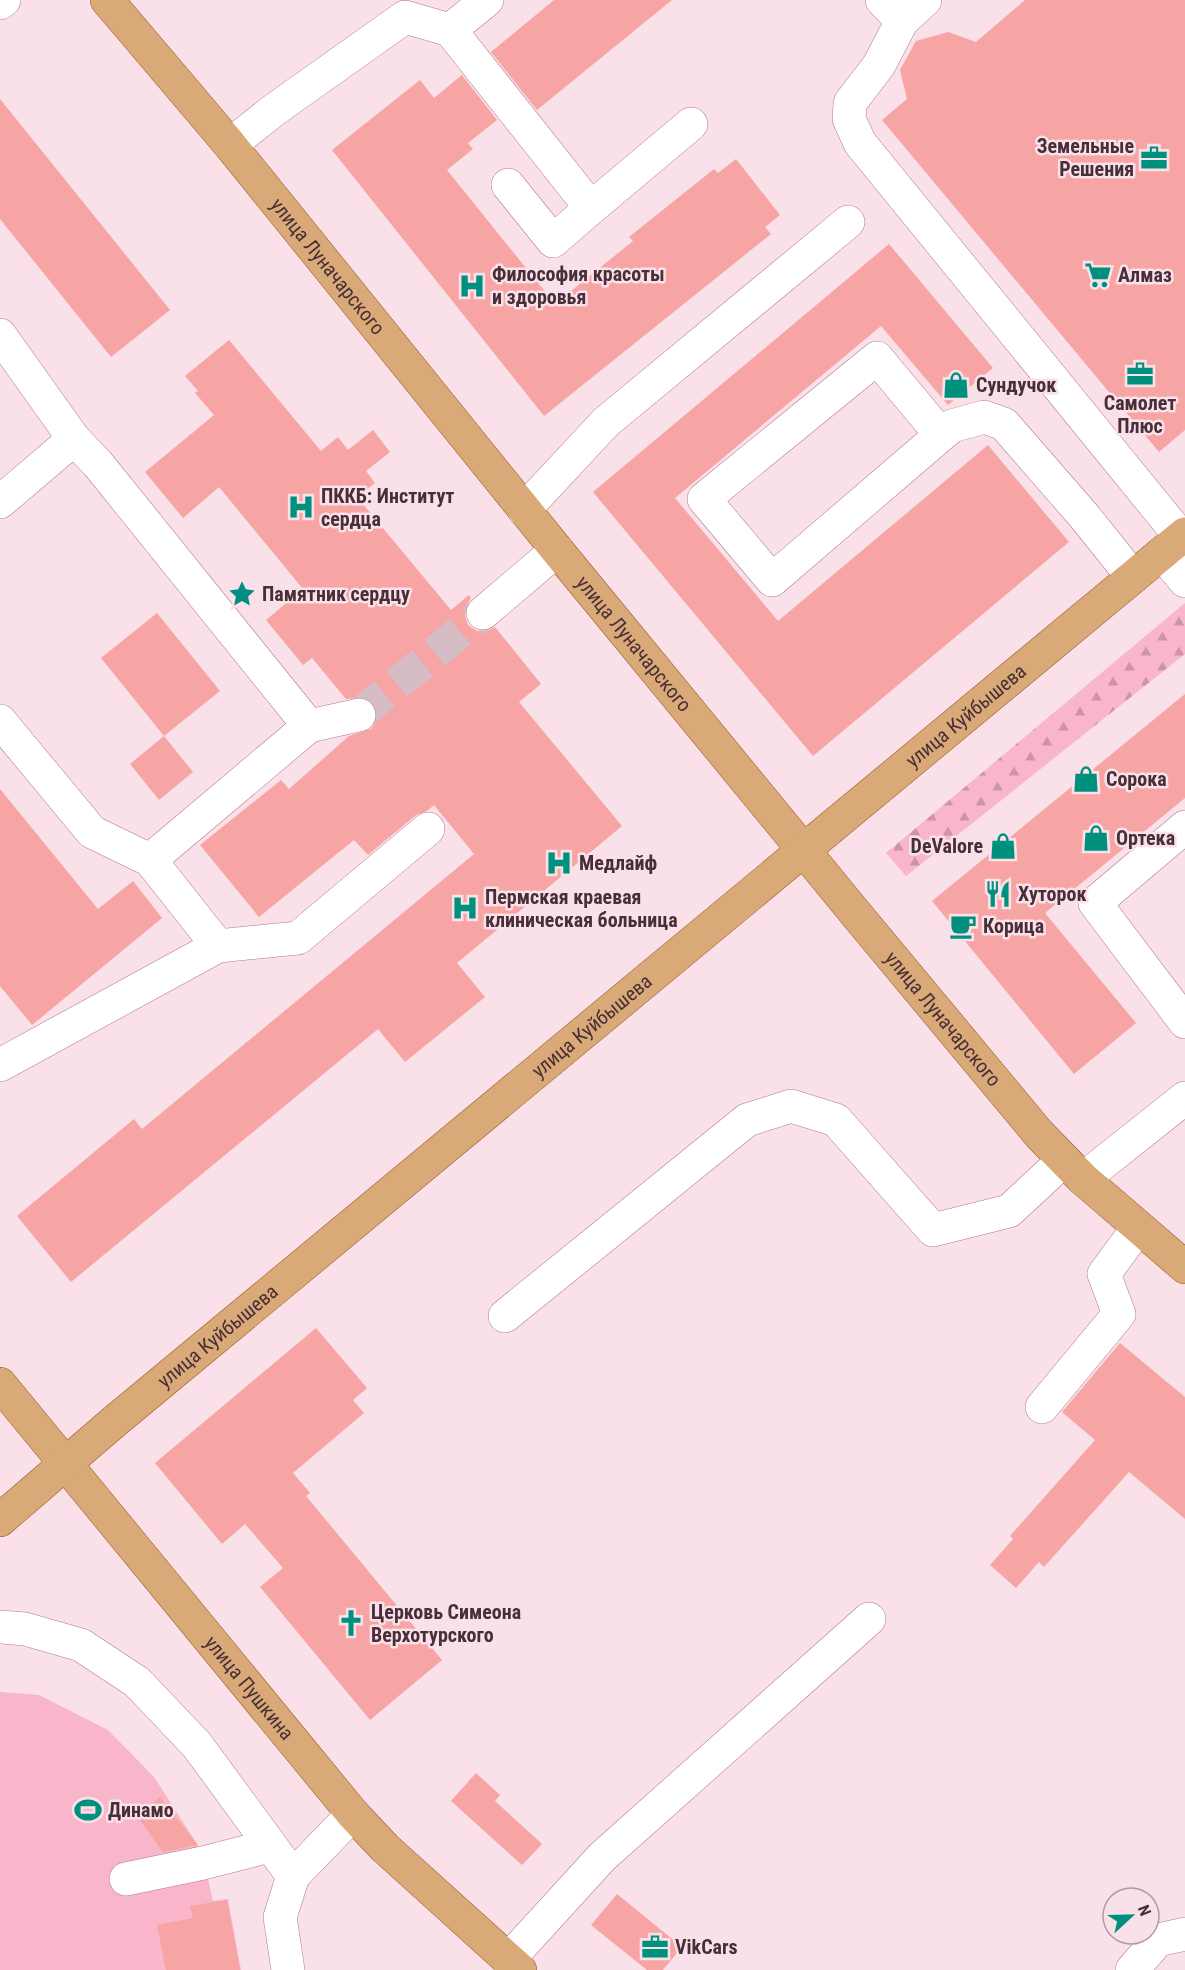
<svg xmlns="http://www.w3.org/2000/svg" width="1185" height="1970" font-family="'Roboto Condensed',sans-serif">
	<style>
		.forest { fill: url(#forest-firs) }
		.garden { fill: #f9b5ca }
		.building { fill: #f6a4a4 }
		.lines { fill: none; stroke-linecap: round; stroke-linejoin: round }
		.minor-tunnel { stroke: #d6bdc5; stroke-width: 33; stroke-dasharray: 33 16; stroke-linecap: butt }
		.minor-casing { stroke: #b2798b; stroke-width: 34 }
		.major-casing { stroke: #975927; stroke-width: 34 }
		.minor { stroke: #fff; stroke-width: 33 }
		.major { stroke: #daa978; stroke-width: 33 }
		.labels { text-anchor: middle; stroke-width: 5; stroke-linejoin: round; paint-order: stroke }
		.poi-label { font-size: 20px; font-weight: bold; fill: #482f37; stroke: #fae0e8; text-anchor: start }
		.street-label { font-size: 20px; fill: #482f37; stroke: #fae0e8 }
	</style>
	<defs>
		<pattern id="forest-firs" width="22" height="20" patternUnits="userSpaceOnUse" patternTransform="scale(1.5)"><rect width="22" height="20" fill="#f9b5ca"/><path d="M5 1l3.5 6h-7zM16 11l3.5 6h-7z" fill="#cc94a5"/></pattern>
	</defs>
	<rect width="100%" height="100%" fill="#fae0e8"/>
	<path class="forest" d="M 1185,603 L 1185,654 L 906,876 L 886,853 Z"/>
	<path class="garden" d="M 0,1692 L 39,1695 L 108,1730 L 154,1777 L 197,1844 L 207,1875 L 213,1901 L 228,1899 L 241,1970 L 0,1970 Z"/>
	<g class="building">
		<path d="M 554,0 L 672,0 L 537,110 L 491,52 Z"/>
		<path d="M 1025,0 L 1185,0 L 1185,430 L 1159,452 L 882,120 L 907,99 L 900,70 L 916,41 L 948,32 L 976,42 Z"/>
		<path d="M 462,75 L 497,120 L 468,143 L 473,149 L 447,170 L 555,304 L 633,241 L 629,237 L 714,169 L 718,173 L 736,159 L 780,215 L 765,227 L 771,234 L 544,416 L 332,150 L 420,80 L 434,98 Z"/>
		<path d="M 0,99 L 170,310 L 111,357 L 0,219 Z"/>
		<path d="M 889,244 L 993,368 L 948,405 L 881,326 L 675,498 L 778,621 L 988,445 L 1069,542 L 813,756 L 593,492 Z"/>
		<path d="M 229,340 L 321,451 L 338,437 L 348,450 L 373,430 L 390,452 L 366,471 L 375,483 L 357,497 L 451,610 L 469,595 L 471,598 L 466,606 L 465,616 L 468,625 L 477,631 L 487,631 L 495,627 L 541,684 L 519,702 L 622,826 L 457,963 L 485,997 L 405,1062 L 378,1029 L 71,1282 L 17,1216 L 134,1119 L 142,1129 L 474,854 L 434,805 L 427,811 L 416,815 L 368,855 L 354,840 L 259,917 L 200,845 L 281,780 L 289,789 L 349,736 L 371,729 L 377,720 L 377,710 L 372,702 L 364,697 L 346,699 L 312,658 L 303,665 L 266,620 L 303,589 L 219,487 L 183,518 L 145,472 L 214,415 L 195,393 L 198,391 L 185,376 Z"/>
		<path d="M 157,613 L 220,691 L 164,736 L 101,658 Z"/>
		<path d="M 1185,694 L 1185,798 L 1045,913 L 1136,1023 L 1074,1074 L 932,901 Z"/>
		<path d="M 164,736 L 193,772 L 159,800 L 130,764 Z"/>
		<path d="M 0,789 L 98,909 L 133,881 L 162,918 L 32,1025 L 0,986 Z"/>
		<path d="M 316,1328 L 367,1388 L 353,1400 L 364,1413 L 293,1473 L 310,1493 L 306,1496 L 442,1660 L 370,1720 L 260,1587 L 283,1568 L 245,1524 L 222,1544 L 155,1463 Z"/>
		<path d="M 1120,1343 L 1185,1397 L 1185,1519 L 1129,1472 L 1044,1567 L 1039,1562 L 1016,1588 L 990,1565 L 1013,1539 L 1010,1536 L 1095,1440 L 1062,1412 Z"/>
		<path d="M 476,1773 L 500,1795 L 495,1801 L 542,1844 L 522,1865 L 451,1801 Z"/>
		<path d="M 160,1797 L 198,1845 L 163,1852 L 137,1816 Z"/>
		<path d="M 617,1894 L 682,1947 L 663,1970 L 647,1970 L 591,1925 Z"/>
		<path d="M 227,1900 L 240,1970 L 166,1970 L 157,1925 L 193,1918 L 190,1906 Z"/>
	</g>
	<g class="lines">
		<path class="minor-tunnel" d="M 359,715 L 483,613"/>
		<defs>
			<g id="minor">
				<path d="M 882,0 L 902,21"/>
				<path d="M 925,0 L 902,21 L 879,65 L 850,103 L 849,119 L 860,143 L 1181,537"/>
				<path d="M 0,3 L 4,0"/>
				<path d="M 450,30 L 591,208 L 553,241 L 508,185"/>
				<path d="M 230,145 L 274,110 L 405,17 L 450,30 L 487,0"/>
				<path d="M 591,208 L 691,124"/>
				<path d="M 0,335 L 74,439 L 98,464 L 309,726 L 150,860 L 218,946"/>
				<path d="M 941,435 L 877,358 L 704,499 L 772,580 L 941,435 L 952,426 L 984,417 L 1004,424 L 1084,516 L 1133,577"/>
				<path d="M 0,502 L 74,439"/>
				<path d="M 524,510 L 606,422 L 848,222"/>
				<path d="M 1162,553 L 1185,581"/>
				<path d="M 483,613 L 557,550"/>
				<path d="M 0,721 L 92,832 L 150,860"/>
				<path d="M 309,726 L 359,715"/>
				<path d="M 1185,827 L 1095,903 L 1185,1022"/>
				<path d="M 0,1065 L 218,946 L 298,938 L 428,829"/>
				<path d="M 1083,1179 L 1185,1098"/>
				<path d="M 505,1316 L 747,1120 L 791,1106 L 836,1120 L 933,1230 L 1009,1211 L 1064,1160"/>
				<path d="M 1042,1407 L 1119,1314 L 1104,1274 L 1138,1228"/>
				<path d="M 0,1627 L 25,1629 L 81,1645 L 137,1682 L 197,1745 L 293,1876"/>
				<path d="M 126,1879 L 203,1863 L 269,1846"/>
				<path d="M 508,1960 L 602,1857 L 869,1619"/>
				<path d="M 288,1970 L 280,1917 L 293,1876 L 353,1814"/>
				<path d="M 1132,1970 L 1158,1940 L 1185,1934"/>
			</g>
			<g id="major">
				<path id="s1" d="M 107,0 L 230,145 L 557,550 L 856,914 L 1039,1134 L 1083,1179 L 1185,1267"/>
				<path id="s2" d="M 0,1384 L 353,1814 L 385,1848 L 520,1970"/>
				<path id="s3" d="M 0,1520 L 115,1421 L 1185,534"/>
			</g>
		</defs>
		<use href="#minor" class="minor-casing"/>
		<use href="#major" class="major-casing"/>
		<use href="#minor" class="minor"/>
		<use href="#major" class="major"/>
	</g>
	<defs>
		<symbol id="office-bare" viewBox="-9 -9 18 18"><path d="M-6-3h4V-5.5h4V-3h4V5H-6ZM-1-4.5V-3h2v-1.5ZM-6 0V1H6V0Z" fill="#00917e" stroke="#fae0e8" stroke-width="2.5" paint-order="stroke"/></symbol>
		<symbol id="supermarket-bare" viewBox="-9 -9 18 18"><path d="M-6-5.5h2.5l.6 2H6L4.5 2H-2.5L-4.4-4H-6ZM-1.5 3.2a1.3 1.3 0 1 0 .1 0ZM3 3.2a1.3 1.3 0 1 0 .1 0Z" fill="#00917e" stroke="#fae0e8" stroke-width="2.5" paint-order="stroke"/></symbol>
		<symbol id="hospital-bare" viewBox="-9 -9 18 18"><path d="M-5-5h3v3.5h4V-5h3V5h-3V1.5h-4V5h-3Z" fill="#00917e" stroke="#fae0e8" stroke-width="2.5" paint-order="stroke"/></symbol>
		<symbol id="shop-bare" viewBox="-9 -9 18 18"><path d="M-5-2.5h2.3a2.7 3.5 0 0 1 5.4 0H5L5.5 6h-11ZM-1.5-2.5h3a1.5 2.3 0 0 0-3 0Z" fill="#00917e" stroke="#fae0e8" stroke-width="2.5" paint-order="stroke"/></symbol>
		<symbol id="sight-bare" viewBox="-9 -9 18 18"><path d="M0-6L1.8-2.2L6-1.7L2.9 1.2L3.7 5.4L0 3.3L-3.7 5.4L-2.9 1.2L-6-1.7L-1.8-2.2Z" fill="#00917e" stroke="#fae0e8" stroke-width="2.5" paint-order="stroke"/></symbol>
		<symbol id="restaurant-bare" viewBox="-9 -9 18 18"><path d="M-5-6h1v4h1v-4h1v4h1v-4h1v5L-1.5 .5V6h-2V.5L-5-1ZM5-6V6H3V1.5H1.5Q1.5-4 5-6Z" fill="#00917e" stroke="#fae0e8" stroke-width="2.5" paint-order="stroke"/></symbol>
		<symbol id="cafe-bare" viewBox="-9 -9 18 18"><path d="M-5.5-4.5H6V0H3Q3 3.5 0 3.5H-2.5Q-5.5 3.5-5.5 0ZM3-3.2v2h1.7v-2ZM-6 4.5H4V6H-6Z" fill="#00917e" stroke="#fae0e8" stroke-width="2.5" paint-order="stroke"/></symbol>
		<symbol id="church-bare" viewBox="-9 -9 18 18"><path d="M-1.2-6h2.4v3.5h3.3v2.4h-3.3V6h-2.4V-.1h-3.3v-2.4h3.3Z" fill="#00917e" stroke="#fae0e8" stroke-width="2.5" paint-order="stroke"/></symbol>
		<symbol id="stadium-bare" viewBox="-9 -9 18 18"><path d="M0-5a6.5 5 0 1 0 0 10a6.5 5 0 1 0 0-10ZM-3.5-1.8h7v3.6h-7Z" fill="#00917e" stroke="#fae0e8" stroke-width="2.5" paint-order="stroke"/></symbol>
	</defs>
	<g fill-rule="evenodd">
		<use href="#office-bare" x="1135" y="139" width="38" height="38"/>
		<use href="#supermarket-bare" x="1079" y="256" width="38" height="38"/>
		<use href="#hospital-bare" x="453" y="267" width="38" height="38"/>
		<use href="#office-bare" x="1121" y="355" width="38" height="38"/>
		<use href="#shop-bare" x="937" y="366" width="38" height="38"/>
		<use href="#hospital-bare" x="282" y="488" width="38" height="38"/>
		<use href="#sight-bare" x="223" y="575" width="38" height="38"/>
		<use href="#shop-bare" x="1067" y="760" width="38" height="38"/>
		<use href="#shop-bare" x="1077" y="819" width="38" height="38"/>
		<use href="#shop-bare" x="984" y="827" width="38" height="38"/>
		<use href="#hospital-bare" x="540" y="844" width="38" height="38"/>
		<use href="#restaurant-bare" x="979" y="875" width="38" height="38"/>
		<use href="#hospital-bare" x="446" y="889" width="38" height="38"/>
		<use href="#cafe-bare" x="944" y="907" width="38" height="38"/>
		<use href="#church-bare" x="332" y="1604" width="38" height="38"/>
		<use href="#stadium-bare" x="69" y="1791" width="38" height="38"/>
		<use href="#office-bare" x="636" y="1928" width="38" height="38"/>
	</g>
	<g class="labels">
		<g class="poi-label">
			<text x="1134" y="153" text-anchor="end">Земельные<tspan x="1134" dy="23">Решения</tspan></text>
			<text x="492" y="281">Философия красоты<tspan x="492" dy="23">и здоровья</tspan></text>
			<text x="1118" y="282">Алмаз</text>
			<text x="976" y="392">Сундучок</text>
			<text x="1140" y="410" text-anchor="middle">Самолет<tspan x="1140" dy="23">Плюс</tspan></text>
			<text x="321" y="503">ПККБ: Институт<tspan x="321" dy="23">сердца</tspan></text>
			<text x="262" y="601">Памятник сердцу</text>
			<text x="1106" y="786">Сорока</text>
			<text x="1116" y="845">Ортека</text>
			<text x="983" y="853" text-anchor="end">DeValore</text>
			<text x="579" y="870">Медлайф</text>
			<text x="1018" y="901">Хуторок</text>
			<text x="485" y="904">Пермская краевая<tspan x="485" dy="23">клиническая больница</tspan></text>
			<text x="983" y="933">Корица</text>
			<text x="371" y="1619">Церковь Симеона<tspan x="371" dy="23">Верхотурского</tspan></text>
			<text x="108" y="1817">Динамо</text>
			<text x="675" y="1954">VikCars</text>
		</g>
		<g class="street-label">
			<text dy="7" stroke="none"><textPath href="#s1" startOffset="346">улица Луначарского</textPath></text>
			<text dy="7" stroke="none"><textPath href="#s1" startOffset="832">улица Луначарского</textPath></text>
			<text dy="7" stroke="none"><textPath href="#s3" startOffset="1257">улица Куйбышева</textPath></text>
			<text dy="7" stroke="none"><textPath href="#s1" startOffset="1318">улица Луначарского</textPath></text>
			<text dy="7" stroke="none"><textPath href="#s3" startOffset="771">улица Куйбышева</textPath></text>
			<text dy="7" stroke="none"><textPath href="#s3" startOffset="285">улица Куйбышева</textPath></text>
			<text dy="7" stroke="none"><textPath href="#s2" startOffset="393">улица Пушкина</textPath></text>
		</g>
	</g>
	<g transform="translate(1131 1916) rotate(68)"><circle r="28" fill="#fae0e8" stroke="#b399a1" stroke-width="1.5"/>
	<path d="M0-4.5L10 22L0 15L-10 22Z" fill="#00917e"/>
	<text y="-9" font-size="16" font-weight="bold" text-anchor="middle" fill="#482f37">N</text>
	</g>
</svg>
